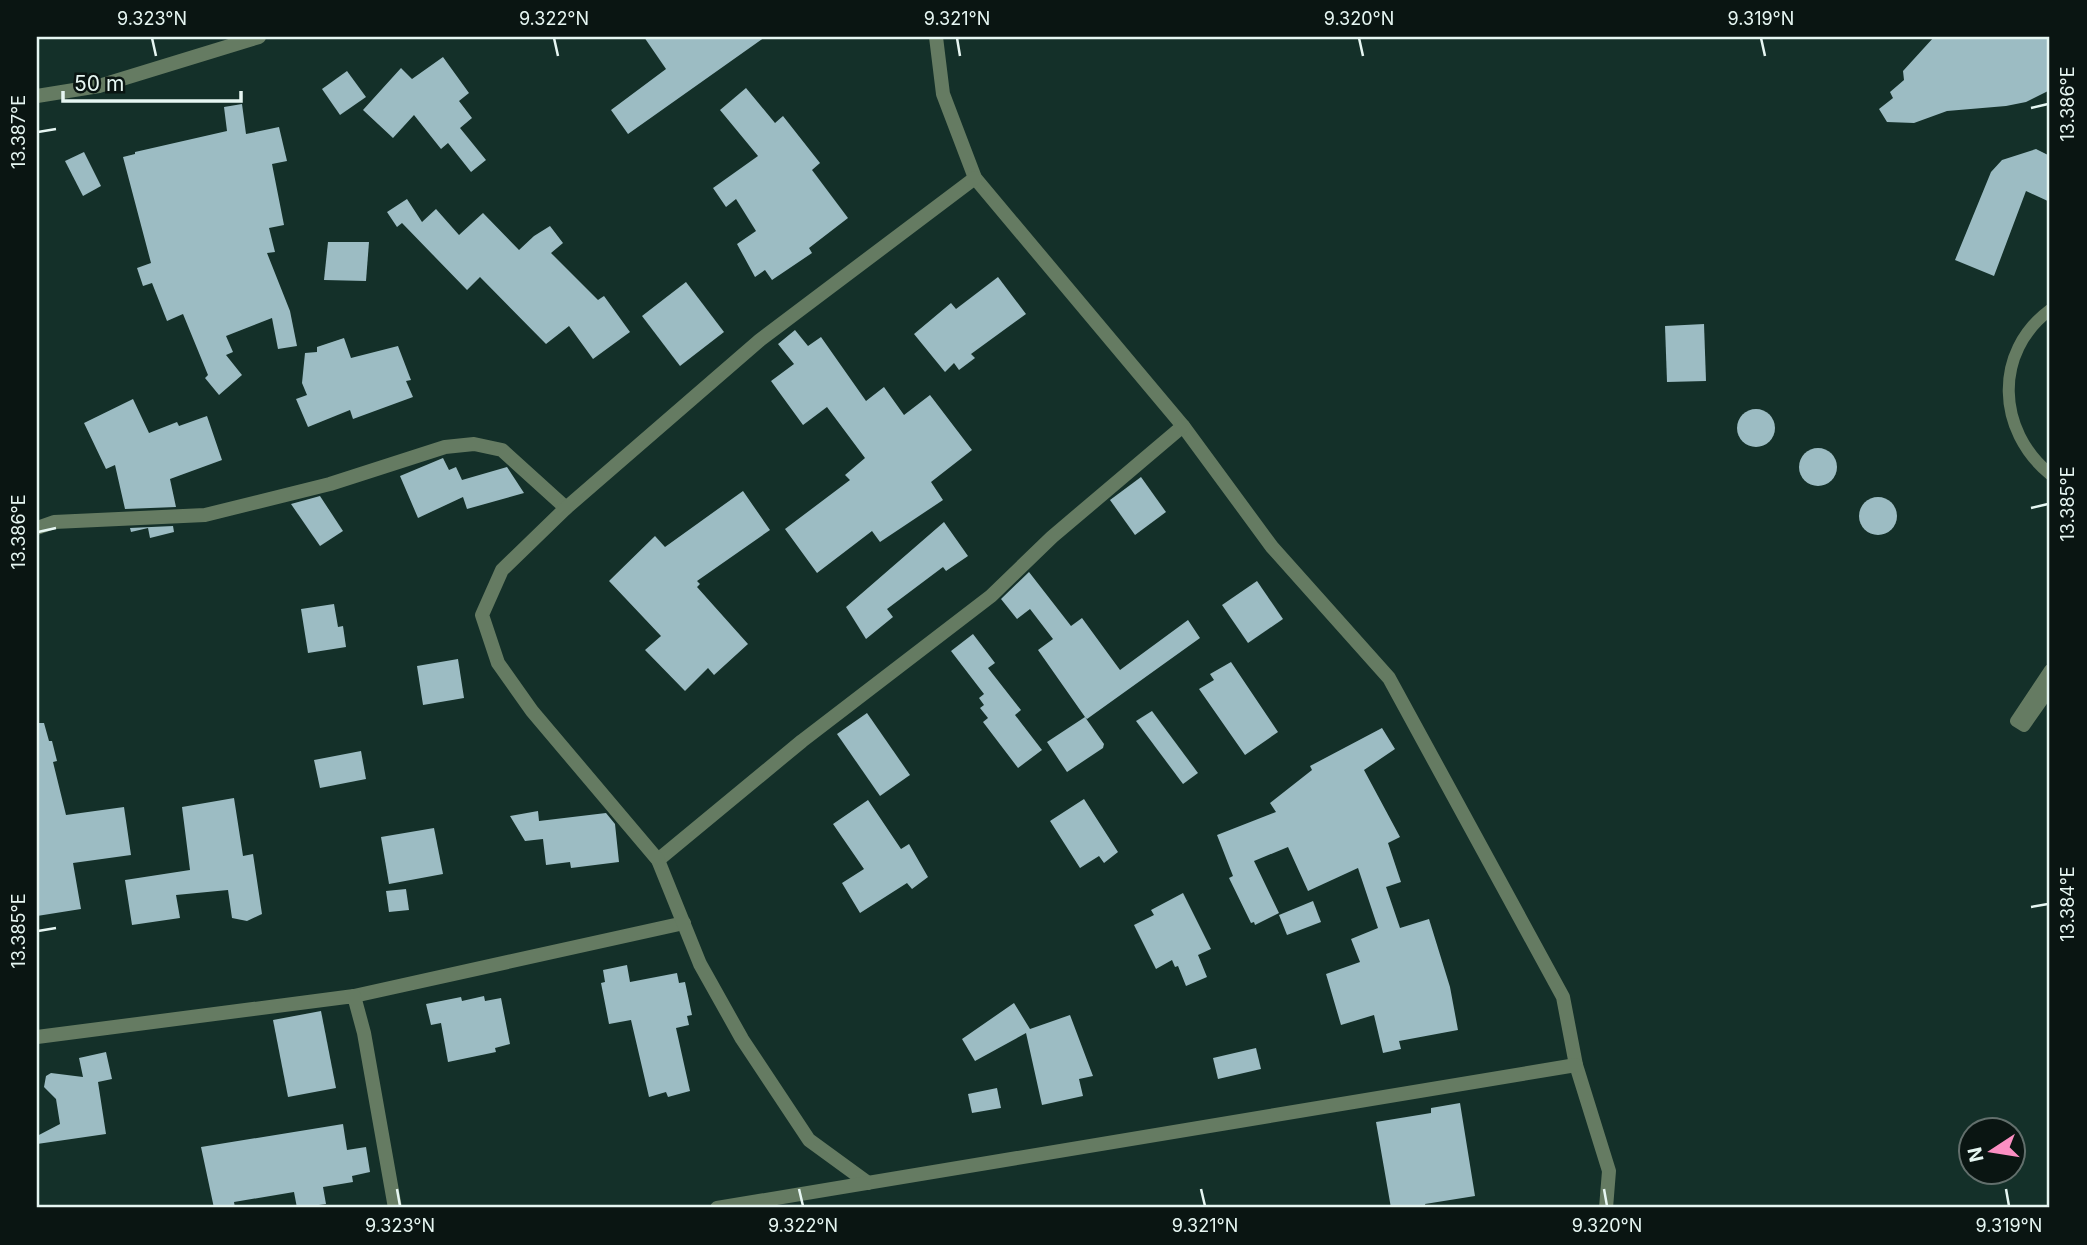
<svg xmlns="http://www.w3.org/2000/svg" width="2087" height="1245" font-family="Inter,sans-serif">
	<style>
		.building { fill: #9cbcc3 }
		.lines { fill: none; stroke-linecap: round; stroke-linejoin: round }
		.service { stroke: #657b62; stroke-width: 12 }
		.minor { stroke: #657b62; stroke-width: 14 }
		.ticks { fill: none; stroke: #e6f6f2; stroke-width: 2.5 }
		.neatline { fill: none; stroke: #e6f6f2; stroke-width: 2.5 }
		.ticks-label { font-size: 18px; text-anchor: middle; fill: #e6f6f2 }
	</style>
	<rect width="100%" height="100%" fill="#143029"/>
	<g class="building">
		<path d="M 644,37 L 765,37 L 628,134 L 611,110 L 666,69 Z"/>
		<path d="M 1934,37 L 2050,37 L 2050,90 L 2026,102 L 2006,106 L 1947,111 L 1914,123 L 1887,122 L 1879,109 L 1893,98 L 1890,92 L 1904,80 L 1903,71 Z"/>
		<path d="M 443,57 L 469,93 L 459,101 L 472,118 L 460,128 L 486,160 L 471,172 L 448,143 L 441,149 L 414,115 L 393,138 L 363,110 L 401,68 L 412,79 Z"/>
		<path d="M 347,71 L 366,97 L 340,115 L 322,89 Z"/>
		<path d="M 746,88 L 775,123 L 783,116 L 820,163 L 812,170 L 848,218 L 809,248 L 812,253 L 772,280 L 765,270 L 755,277 L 737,244 L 756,231 L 736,199 L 726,207 L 713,188 L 758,156 L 720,110 Z"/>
		<path d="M 242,104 L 246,134 L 279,127 L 287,161 L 272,164 L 284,225 L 269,228 L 275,252 L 267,253 L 290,311 L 297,346 L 278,349 L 272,318 L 226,336 L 233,352 L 226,355 L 242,375 L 219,395 L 205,378 L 208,375 L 183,314 L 167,321 L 152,283 L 143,286 L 137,268 L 151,263 L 123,157 L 135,154 L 135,152 L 227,131 L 224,107 Z"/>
		<path d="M 2036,149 L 2050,156 L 2050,202 L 2026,191 L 1994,276 L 1955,260 L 1991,172 L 2002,160 Z"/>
		<path d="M 84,152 L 101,186 L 83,196 L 65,161 Z"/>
		<path d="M 407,199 L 422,222 L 436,209 L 459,235 L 483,213 L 519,250 L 534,236 L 550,226 L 563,243 L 551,253 L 598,300 L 604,296 L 630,332 L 593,359 L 569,326 L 546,344 L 480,277 L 467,290 L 402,223 L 397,227 L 387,212 Z"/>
		<path d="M 328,242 L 369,242 L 366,281 L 324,280 Z"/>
		<path d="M 998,277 L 1026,314 L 971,354 L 975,358 L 959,370 L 954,363 L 945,372 L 914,334 L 951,303 L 956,309 Z"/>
		<path d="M 686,282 L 724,332 L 680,366 L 642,316 Z"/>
		<path d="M 1704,324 L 1706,381 L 1667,382 L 1665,326 Z"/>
		<path d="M 795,330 L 808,346 L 821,337 L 866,401 L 884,387 L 904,415 L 930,395 L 972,450 L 931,482 L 943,500 L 880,542 L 872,531 L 817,573 L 785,529 L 850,480 L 845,475 L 865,458 L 827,407 L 803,425 L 771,381 L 794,364 L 778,344 Z"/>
		<path d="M 344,338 L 351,358 L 398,346 L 411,380 L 406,381 L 413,397 L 353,419 L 350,410 L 308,427 L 296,399 L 307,395 L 302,383 L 305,353 L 317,352 L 317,347 Z"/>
		<path d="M 133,399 L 149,433 L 177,422 L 179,426 L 207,416 L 222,460 L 170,479 L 176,507 L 125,509 L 115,465 L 106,469 L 84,423 Z"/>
		<circle cx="1756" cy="428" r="19"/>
		<circle cx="1818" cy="467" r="19"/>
		<path d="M 443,458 L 449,470 L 456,467 L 462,480 L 507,467 L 524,493 L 467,509 L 463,497 L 418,518 L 400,476 Z"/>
		<path d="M 1141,477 L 1166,512 L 1135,535 L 1110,500 Z"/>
		<path d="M 743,491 L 770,530 L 697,581 L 700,584 L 697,587 L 748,644 L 714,675 L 708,668 L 685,691 L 645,650 L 661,636 L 609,581 L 655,536 L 665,547 Z"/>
		<path d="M 320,496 L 343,531 L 320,546 L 291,504 Z"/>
		<circle cx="1878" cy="516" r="19"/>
		<path d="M 944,522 L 968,556 L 946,571 L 943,567 L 887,609 L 893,617 L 866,639 L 846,607 Z"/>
		<path d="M 173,526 L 174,532 L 150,538 L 148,528 L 131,532 L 130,528 Z"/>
		<path d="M 1029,572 L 1071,626 L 1082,618 L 1120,670 L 1188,620 L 1200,638 L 1087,719 L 1085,717 L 1104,744 L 1103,748 L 1067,772 L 1047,742 L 1085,717 L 1038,650 L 1053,639 L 1030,609 L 1017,619 L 1001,599 Z"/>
		<path d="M 1257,581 L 1283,619 L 1248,643 L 1222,605 Z"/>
		<path d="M 334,604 L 338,627 L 343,626 L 346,647 L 308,653 L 301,609 Z"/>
		<path d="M 973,634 L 995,663 L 988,668 L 1021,710 L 1015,715 L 1042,750 L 1018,768 L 983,722 L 988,718 L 980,708 L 984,705 L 979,698 L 984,694 L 951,651 Z"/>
		<path d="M 458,659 L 464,698 L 423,705 L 417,666 Z"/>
		<path d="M 1231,662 L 1278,732 L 1245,755 L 1199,689 L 1214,680 L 1210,674 Z"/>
		<path d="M 1152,711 L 1198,773 L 1183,784 L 1136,721 Z"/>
		<path d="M 867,713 L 910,775 L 880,796 L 837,734 Z"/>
		<path d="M 37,723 L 44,723 L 49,741 L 52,741 L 57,761 L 53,762 L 66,815 L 124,807 L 131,855 L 73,863 L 81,909 L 37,916 Z"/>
		<path d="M 1382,728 L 1395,749 L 1364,770 L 1400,837 L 1388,843 L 1401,882 L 1386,887 L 1400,928 L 1429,919 L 1450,987 L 1458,1030 L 1399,1041 L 1401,1049 L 1383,1053 L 1374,1015 L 1341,1025 L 1326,974 L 1360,962 L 1351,939 L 1378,928 L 1358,868 L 1308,891 L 1288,847 L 1254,861 L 1279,913 L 1255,925 L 1254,922 L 1251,923 L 1229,878 L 1233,876 L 1217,835 L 1276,812 L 1270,803 L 1312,770 L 1310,766 Z"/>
		<path d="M 361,751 L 366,779 L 320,788 L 314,760 Z"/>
		<path d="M 234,798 L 243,856 L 253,854 L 262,914 L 247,921 L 232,918 L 228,890 L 176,895 L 180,918 L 132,925 L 125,880 L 190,870 L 182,807 Z"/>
		<path d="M 1084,799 L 1118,852 L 1104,863 L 1099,856 L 1080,868 L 1050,821 Z"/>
		<path d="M 868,800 L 901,849 L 909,844 L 928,877 L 912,889 L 907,883 L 860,913 L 842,883 L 864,869 L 833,824 Z"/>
		<path d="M 538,811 L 539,821 L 606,813 L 615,824 L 619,862 L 571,868 L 570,862 L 546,865 L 543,839 L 525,841 L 510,816 Z"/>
		<path d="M 434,828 L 443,874 L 389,884 L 381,837 Z"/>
		<path d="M 406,889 L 409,910 L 389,912 L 386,891 Z"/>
		<path d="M 1183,893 L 1211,949 L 1198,955 L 1207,977 L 1186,986 L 1178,966 L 1175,967 L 1172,960 L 1156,969 L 1134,925 L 1154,915 L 1151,910 Z"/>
		<path d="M 1313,901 L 1321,922 L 1287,935 L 1279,915 Z"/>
		<path d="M 627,965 L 630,982 L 677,973 L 679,983 L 685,982 L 692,1015 L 687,1016 L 689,1025 L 676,1028 L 690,1091 L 668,1097 L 666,1092 L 649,1097 L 631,1020 L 609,1024 L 601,983 L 605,982 L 603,970 Z"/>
		<path d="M 484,996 L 485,1001 L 501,998 L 510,1044 L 495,1048 L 496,1052 L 448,1062 L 441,1023 L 431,1025 L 426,1004 L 461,997 L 462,1001 Z"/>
		<path d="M 1014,1003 L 1030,1029 L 1070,1015 L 1093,1076 L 1079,1079 L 1083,1096 L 1042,1105 L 1026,1033 L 975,1061 L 962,1039 Z"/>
		<path d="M 321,1011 L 336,1088 L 288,1097 L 273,1020 Z"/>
		<path d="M 1256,1048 L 1261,1069 L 1218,1079 L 1213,1058 Z"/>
		<path d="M 106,1052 L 112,1079 L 98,1082 L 106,1134 L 37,1144 L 37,1136 L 60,1124 L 56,1099 L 44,1087 L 46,1076 L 51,1073 L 83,1077 L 79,1058 Z"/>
		<path d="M 997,1088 L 1001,1108 L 972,1113 L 968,1094 Z"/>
		<path d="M 1460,1103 L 1475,1196 L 1425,1204 L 1426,1208 L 1391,1208 L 1376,1122 L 1431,1113 L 1431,1108 Z"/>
		<path d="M 343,1124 L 347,1150 L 366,1147 L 370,1172 L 352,1176 L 353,1182 L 323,1187 L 326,1204 L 297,1208 L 294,1192 L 234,1202 L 235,1208 L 214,1208 L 201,1147 Z"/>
	</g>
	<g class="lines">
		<g class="service">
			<path d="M 2050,310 C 1993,352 1997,431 2050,474"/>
			<path d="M 2050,670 L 2016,721 L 2024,726 L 2050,689"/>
		</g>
		<g class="minor">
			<path d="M 936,37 L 943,94 L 975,178 L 1183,426 L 1272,547 L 1389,678 L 1563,997 L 1576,1065 L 1609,1171 L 1606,1208"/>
			<path d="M 37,96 L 99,86 L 259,37"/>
			<path d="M 37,528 L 54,522 L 205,515 L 330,484 L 445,447 L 474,444 L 502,450 L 566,508"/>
			<path d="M 658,860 L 802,741 L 991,596 L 1052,537 L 1183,426"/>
			<path d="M 354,996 L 684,923"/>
			<path d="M 37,1037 L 354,996 L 364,1033 L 395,1208"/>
			<path d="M 868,1183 L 809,1140 L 742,1039 L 700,964 L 658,860 L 532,711 L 498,663 L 482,615 L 502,570 L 566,508 L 760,340 L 975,178"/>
			<path d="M 717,1208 L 1576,1065"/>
		</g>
	</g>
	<path class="ticks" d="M 152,38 L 156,56M 554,38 L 558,56M 957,38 L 960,56M 1359,38 L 1363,56M 1761,38 L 1765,56M 2031,108 L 2048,104M 38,132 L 56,129M 2031,508 L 2048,504M 38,532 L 56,528M 2031,907 L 2048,904M 38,931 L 56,928M 397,1189 L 400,1206M 799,1189 L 803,1206M 1201,1189 L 1205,1206M 1604,1189 L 1607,1206M 2006,1189 L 2009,1206"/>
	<rect width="2087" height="1245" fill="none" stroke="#0a1512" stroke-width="77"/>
	<g transform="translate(1992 1151) rotate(258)"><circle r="33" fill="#0a1512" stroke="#626f6c" stroke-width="2"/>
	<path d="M0-5L12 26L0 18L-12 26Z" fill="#fc8fc3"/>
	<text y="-10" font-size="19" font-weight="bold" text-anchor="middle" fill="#e6f6f2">N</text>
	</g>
	<path d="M63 91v10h178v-10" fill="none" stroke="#e6f6f2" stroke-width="3.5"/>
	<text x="74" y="91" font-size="21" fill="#e6f6f2" stroke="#0a1512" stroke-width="5" paint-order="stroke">50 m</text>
	<rect x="38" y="38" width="2010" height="1168" class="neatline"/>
	<g class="ticks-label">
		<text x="152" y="25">9.323°N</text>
		<text x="554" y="25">9.322°N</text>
		<text x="957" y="25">9.321°N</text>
		<text x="1359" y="25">9.320°N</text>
		<text x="1761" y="25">9.319°N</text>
		<text transform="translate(2068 104) rotate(-90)" y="6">13.386°E</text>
		<text transform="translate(19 132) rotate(-90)" y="6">13.387°E</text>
		<text transform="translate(2068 504) rotate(-90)" y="6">13.385°E</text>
		<text transform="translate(19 532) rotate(-90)" y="6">13.386°E</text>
		<text transform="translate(2068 904) rotate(-90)" y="6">13.384°E</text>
		<text transform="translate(19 931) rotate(-90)" y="6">13.385°E</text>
		<text x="400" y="1232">9.323°N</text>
		<text x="803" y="1232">9.322°N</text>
		<text x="1205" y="1232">9.321°N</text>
		<text x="1607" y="1232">9.320°N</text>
		<text x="2009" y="1232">9.319°N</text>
	</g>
</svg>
